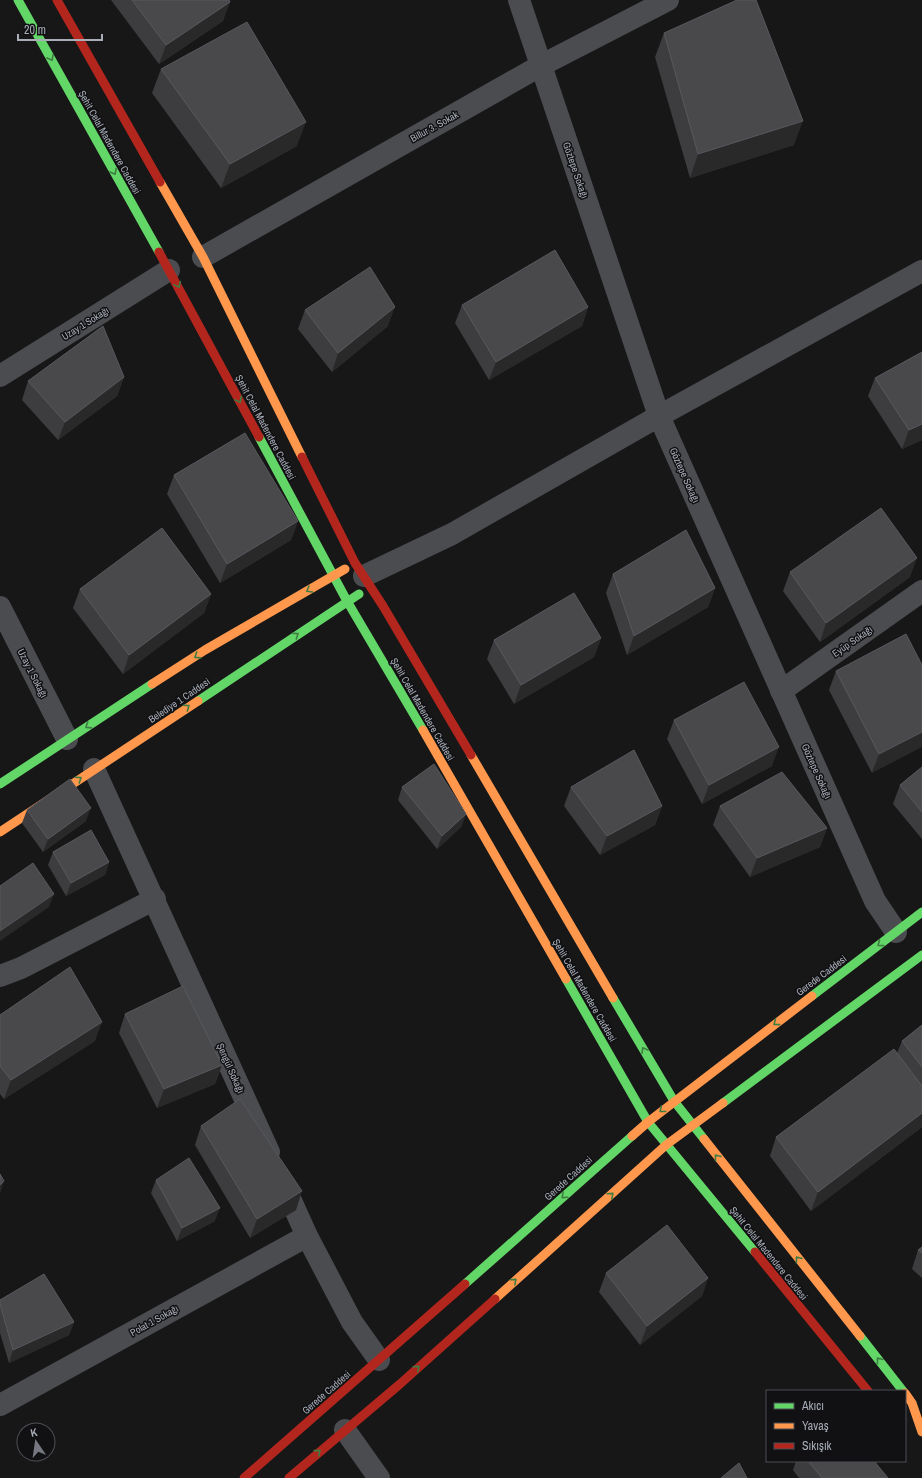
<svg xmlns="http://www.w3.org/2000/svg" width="922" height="1478" font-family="'Archivo Narrow',sans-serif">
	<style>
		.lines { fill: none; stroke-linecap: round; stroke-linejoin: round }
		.street { stroke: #4b4c50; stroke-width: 22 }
		.fast { stroke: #63d668; stroke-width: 9 }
		.slow { stroke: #ff974d; stroke-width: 9 }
		.jam { stroke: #b3261e; stroke-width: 9 }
		.wall { fill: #3d3d3f }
		.shaded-wall { fill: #29292a }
		.building { fill: #49494c; stroke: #58595d }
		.oneway { stroke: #3e7d42 }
		.labels { text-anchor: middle; stroke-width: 3; stroke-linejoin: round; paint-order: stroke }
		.street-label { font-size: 10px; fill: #a8adb8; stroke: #111113 }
	</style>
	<rect width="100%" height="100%" fill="#171717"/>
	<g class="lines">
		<g class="street">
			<path d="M 519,0 L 659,416 L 875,901 L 896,932"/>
			<path d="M 203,257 L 540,66 L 668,0"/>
			<path d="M 0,376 L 169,270"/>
			<path d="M 364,576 L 452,534 L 659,416 L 922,271"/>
			<path d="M 0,607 L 67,739"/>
			<path d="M 781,691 L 922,591"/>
			<path d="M 94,769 L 269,1152"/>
			<path d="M 0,976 L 21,968 L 155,899"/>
			<path d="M 283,1183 L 307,1236 L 352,1322 L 379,1360"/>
			<path d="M 0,1405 L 307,1236"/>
			<path d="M 345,1430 L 379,1478"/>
		</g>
		<g class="fast">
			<path d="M 18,0 L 159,252"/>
			<path d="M 259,437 L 347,601 L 423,730"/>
			<path d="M 198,701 L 359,594"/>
			<path d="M 0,784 L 152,684"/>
			<path d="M 566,979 L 648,1122 L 755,1252"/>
			<path d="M 812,996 L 922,912"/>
			<path d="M 613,998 L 674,1101 L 704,1139"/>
			<path d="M 723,1103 L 922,955"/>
			<path d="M 465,1284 L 632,1136"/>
			<path d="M 860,1336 L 903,1391"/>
		</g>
		<g class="slow">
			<path d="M 160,182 L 203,257 L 302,457"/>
			<path d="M 152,684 L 205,650 L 345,569"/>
			<path d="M 423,730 L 566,979"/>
			<path d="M 471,755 L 613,998"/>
			<path d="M 0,832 L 198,701"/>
			<path d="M 632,1136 L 648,1122 L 812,996"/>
			<path d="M 704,1139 L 860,1336"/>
			<path d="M 495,1299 L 666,1145 L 723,1103"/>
			<path d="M 905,1393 L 912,1403 L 922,1432"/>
		</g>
		<g class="jam">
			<path d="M 57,0 L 160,182"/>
			<path d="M 159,252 L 259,437"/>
			<path d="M 302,457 L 355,563 L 383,606 L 471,755"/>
			<path d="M 755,1252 L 868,1391"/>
			<path d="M 244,1478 L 465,1284"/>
			<path d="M 289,1478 L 400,1384 L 495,1299"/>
		</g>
	</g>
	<g class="wall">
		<path d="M 111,0 L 229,0 L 223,21 L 159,64 Z"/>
		<path d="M 664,33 L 794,145 L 690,178 L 655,57 Z"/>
		<path d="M 161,69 L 297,146 L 221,188 L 152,93 Z"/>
		<path d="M 462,305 L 588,307 L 582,326 L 489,380 L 455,323 Z"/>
		<path d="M 305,310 L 388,326 L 332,372 L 298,329 Z"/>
		<path d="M 922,352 L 922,440 L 902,449 L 868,396 L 875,378 Z"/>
		<path d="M 124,377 L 117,396 L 58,440 L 22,400 L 28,381 Z"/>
		<path d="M 174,475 L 298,521 L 291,540 L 220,583 L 167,494 Z"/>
		<path d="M 790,572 L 910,577 L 820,642 L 783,591 Z"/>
		<path d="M 613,574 L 715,588 L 708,607 L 627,655 L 606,593 Z"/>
		<path d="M 80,589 L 211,594 L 204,613 L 123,674 L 73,608 Z"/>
		<path d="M 601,638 L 594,657 L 514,704 L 487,659 L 494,640 Z"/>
		<path d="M 922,665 L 872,773 L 829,690 L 836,671 Z"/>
		<path d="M 674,720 L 772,766 L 702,804 L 667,739 Z"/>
		<path d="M 922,767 L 922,839 L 893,804 L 900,785 Z"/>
		<path d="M 402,787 L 466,814 L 461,827 L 437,849 L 398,800 Z"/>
		<path d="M 571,787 L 662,806 L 655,825 L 600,855 L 564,806 Z"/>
		<path d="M 720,806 L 827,828 L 820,847 L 750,877 L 713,825 Z"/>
		<path d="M 27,810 L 86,821 L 43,852 L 22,823 Z"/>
		<path d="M 53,852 L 109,862 L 105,875 L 66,896 L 48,865 Z"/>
		<path d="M 125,1014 L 222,1065 L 215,1084 L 157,1108 L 119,1033 Z"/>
		<path d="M 0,1015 L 95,1041 L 4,1099 L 0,1094 Z"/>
		<path d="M 922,1025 L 922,1127 L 811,1211 L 770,1156 L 776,1137 L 897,1053 L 902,1041 Z"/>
		<path d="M 201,1126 L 296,1210 L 250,1238 L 195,1145 Z"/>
		<path d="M 156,1180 L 215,1221 L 177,1241 L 151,1193 Z"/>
		<path d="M 922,1247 L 922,1278 L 912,1269 L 918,1250 Z"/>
		<path d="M 606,1273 L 708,1278 L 702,1296 L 640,1345 L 599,1292 Z"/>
		<path d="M 0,1300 L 74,1322 L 69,1335 L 9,1363 L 0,1333 Z"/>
		<path d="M 796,1461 L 874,1461 L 888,1478 L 799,1478 L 793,1470 Z"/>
	</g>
	<g class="shaded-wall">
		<path d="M 230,2 L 223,21 L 159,64 L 166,45 Z"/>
		<path d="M 803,121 L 794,145 L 690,178 L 698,154 Z"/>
		<path d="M 306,122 L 297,146 L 221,188 L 230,164 Z"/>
		<path d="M 395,307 L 388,326 L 332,372 L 338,353 Z"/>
		<path d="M 588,307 L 582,326 L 489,380 L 496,362 Z"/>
		<path d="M 124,377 L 117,396 L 58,440 L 65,422 Z"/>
		<path d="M 922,424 L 922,440 L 902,449 L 909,430 Z"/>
		<path d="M 298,521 L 291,540 L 220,583 L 227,564 Z"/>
		<path d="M 917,558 L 910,577 L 820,642 L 826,623 Z"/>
		<path d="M 715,588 L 708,607 L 627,655 L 634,636 Z"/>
		<path d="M 211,594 L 204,613 L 123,674 L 129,655 Z"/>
		<path d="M 601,638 L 594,657 L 514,704 L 521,685 Z"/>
		<path d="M 922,732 L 922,747 L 872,773 L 879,754 Z"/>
		<path d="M 779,747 L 772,766 L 702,804 L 709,785 Z"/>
		<path d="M 662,806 L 655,825 L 600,855 L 607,836 Z"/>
		<path d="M 91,808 L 86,821 L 43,852 L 48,839 Z"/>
		<path d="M 466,814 L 461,827 L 437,849 L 442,836 Z"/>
		<path d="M 827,828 L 820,847 L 750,877 L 757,858 Z"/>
		<path d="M 109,862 L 105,875 L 66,896 L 71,883 Z"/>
		<path d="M 54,894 L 49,907 L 0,941 L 0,931 Z"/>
		<path d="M 102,1022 L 95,1041 L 4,1099 L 11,1080 Z"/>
		<path d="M 222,1065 L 215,1084 L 157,1108 L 164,1089 Z"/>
		<path d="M 922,1113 L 922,1127 L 811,1211 L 818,1192 Z"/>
		<path d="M 4,1181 L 0,1194 L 0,1185 Z"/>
		<path d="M 302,1191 L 296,1210 L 250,1238 L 257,1219 Z"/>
		<path d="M 220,1208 L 215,1221 L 177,1241 L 182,1228 Z"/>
		<path d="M 708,1278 L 702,1296 L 640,1345 L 647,1326 Z"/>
		<path d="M 74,1322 L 69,1335 L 9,1363 L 13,1350 Z"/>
	</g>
	<g class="building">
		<path d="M 132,0 L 229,0 L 230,2 L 166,45 Z"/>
		<path d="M 737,0 L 756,0 L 803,121 L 698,154 L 664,33 Z"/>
		<path d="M 247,22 L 306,122 L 230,164 L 161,69 Z"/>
		<path d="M 555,250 L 588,307 L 496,362 L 462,305 Z"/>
		<path d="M 370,267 L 395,307 L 338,353 L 305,310 Z"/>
		<path d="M 103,326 L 124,377 L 65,422 L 28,381 Z"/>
		<path d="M 922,352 L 922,424 L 909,430 L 875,378 Z"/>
		<path d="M 245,433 L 298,521 L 227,564 L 174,475 Z"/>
		<path d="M 881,508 L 917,558 L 826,623 L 790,572 Z"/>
		<path d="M 162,528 L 211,594 L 129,655 L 80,589 Z"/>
		<path d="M 686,530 L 715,588 L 634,636 L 613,574 Z"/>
		<path d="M 574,593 L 601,638 L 521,685 L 494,640 Z"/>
		<path d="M 906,634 L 922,665 L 922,732 L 879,754 L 836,671 Z"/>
		<path d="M 744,682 L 779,747 L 709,785 L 674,720 Z"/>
		<path d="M 634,750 L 662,806 L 607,836 L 571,787 Z"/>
		<path d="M 434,764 L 466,814 L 442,836 L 402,787 Z"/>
		<path d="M 922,767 L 922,812 L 900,785 Z"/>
		<path d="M 782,772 L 827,828 L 757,858 L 720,806 Z"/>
		<path d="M 70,779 L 91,808 L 48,839 L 27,810 Z"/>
		<path d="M 91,830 L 109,862 L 71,883 L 53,852 Z"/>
		<path d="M 33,863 L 54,894 L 0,931 L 0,886 Z"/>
		<path d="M 70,967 L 102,1022 L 11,1080 L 0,1066 L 0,1015 Z"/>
		<path d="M 183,986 L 222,1065 L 164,1089 L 125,1014 Z"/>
		<path d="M 922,1025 L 922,1067 L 902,1041 Z"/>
		<path d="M 894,1049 L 922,1086 L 922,1113 L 818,1192 L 776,1137 Z"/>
		<path d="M 240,1099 L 302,1191 L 257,1219 L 201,1126 Z"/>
		<path d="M 189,1158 L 220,1208 L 182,1228 L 156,1180 Z"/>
		<path d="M 0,1174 L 4,1181 L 0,1185 Z"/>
		<path d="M 667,1225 L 708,1278 L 647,1326 L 606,1273 Z"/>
		<path d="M 922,1247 L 922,1253 L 918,1250 Z"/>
		<path d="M 44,1274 L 74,1322 L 13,1350 L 0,1304 L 0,1300 Z"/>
		<path d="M 808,1461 L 874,1461 L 888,1478 L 822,1478 Z"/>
		<path d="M 739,1463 L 747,1478 L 721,1478 Z"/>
	</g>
	<defs><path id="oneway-chevron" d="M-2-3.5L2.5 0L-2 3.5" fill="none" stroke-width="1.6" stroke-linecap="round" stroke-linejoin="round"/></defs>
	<g class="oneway">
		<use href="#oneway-chevron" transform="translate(51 58) rotate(61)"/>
		<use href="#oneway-chevron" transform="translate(114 172) rotate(61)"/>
		<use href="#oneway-chevron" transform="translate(178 285) rotate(62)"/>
		<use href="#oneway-chevron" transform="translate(239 400) rotate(62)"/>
		<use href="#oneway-chevron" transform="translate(309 590) rotate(150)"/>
		<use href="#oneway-chevron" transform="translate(296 635) rotate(-34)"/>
		<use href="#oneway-chevron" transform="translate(197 656) rotate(147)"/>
		<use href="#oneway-chevron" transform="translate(187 707) rotate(-34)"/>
		<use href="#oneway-chevron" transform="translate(88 726) rotate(147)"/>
		<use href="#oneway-chevron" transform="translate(79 779) rotate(-34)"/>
		<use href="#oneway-chevron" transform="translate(880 944) rotate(143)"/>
		<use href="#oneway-chevron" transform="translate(776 1023) rotate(143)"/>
		<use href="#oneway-chevron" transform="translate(644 1050) rotate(-120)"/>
		<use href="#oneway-chevron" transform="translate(662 1110) rotate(141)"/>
		<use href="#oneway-chevron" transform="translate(717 1157) rotate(-128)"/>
		<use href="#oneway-chevron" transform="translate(611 1195) rotate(-42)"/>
		<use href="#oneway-chevron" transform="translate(564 1196) rotate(138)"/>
		<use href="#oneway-chevron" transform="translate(798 1259) rotate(-128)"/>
		<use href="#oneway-chevron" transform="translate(514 1281) rotate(-42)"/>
		<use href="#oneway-chevron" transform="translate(879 1360) rotate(-128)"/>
		<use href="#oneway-chevron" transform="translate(417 1368) rotate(-42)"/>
		<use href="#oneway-chevron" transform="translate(318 1452) rotate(-41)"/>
	</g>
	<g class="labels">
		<g class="street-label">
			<text transform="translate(434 126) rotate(-29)" y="4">Billur 3. Sokak</text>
			<text transform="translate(110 142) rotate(61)" y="4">Şehit Celal Madendere Caddesi</text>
			<text transform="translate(576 170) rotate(71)" y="4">Göztepe Sokağı</text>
			<text transform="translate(85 323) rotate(-32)" y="4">Uzay 1 Sokağı</text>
			<text transform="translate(266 427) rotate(62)" y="4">Şehit Celal Madendere Caddesi</text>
			<text transform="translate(685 475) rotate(66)" y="4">Göztepe Sokağı</text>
			<text transform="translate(852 641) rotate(-35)" y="4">Eyüp Sokağı</text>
			<text transform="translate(33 673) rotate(63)" y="4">Uzay 1 Sokağı</text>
			<text transform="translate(179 700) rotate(-34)" y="4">Belediye 1 Caddesi</text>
			<text transform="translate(423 709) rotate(60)" y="4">Şehit Celal Madendere Caddesi</text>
			<text transform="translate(817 771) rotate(66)" y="4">Göztepe Sokağı</text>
			<text transform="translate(821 975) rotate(-37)" y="4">Gerede Caddesi</text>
			<text transform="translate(585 990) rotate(60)" y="4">Şehit Celal Madendere Caddesi</text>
			<text transform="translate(231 1068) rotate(66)" y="4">Şengül Sokağı</text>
			<text transform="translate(568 1178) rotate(-42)" y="4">Gerede Caddesi</text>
			<text transform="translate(769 1253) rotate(51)" y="4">Şehit Celal Madendere Caddesi</text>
			<text transform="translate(154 1320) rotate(-29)" y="4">Polat 1 Sokağı</text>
			<text transform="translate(326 1392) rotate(-41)" y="4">Gerede Caddesi</text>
		</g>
	</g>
	<rect x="766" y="1390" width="140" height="72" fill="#111113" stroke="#4d4f55"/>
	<rect x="774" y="1403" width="20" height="6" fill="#63d668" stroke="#4d4f55"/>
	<text x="802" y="1410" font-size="12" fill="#a8adb8">Akıcı</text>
	<rect x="774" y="1423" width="20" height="6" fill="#ff974d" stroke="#4d4f55"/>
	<text x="802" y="1430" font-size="12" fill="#a8adb8">Yavaş</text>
	<rect x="774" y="1443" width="20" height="6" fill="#b3261e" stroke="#4d4f55"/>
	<text x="802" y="1450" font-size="12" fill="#a8adb8">Sıkışık</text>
	<g transform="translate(36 1442) rotate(347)"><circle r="19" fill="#111113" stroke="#4d4f55"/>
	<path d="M0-3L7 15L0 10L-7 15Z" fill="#757880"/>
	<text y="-6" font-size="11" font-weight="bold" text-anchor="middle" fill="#a8adb8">K</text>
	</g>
	<path d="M18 34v6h84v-6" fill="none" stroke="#a8adb8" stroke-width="2"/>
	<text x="24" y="34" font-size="12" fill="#a8adb8" stroke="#111113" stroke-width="3" paint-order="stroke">20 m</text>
</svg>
